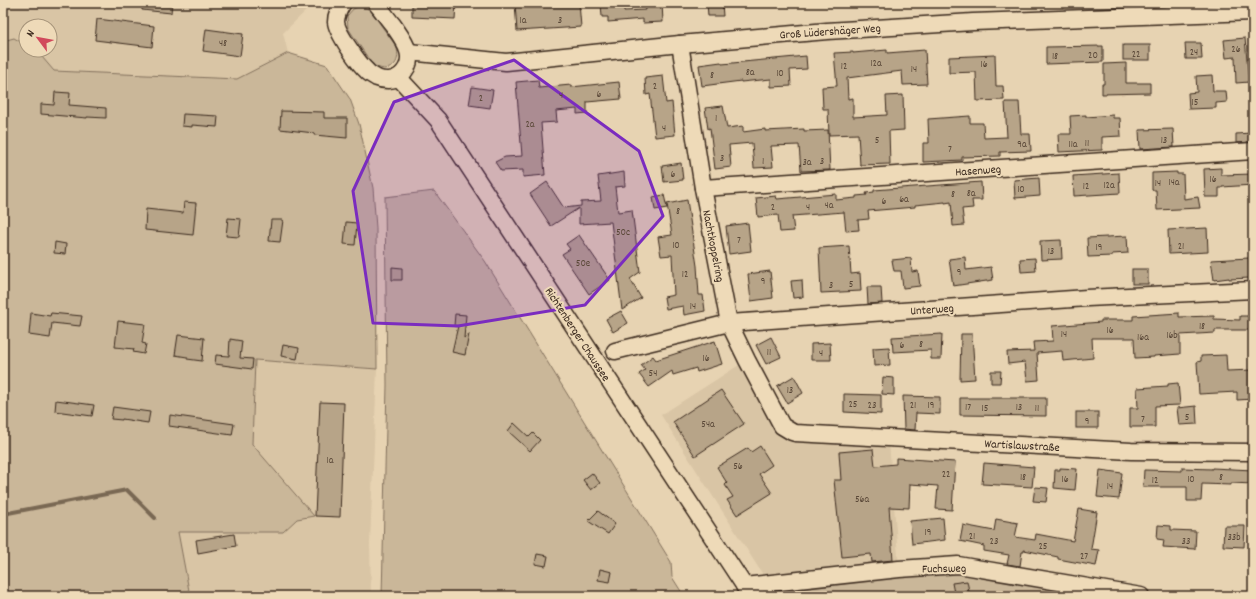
<svg xmlns="http://www.w3.org/2000/svg" width="1256" height="599" font-family="Dekko,sans-serif">
	<style>
		.built { fill: #d9c5a5 }
		.green { fill: #cab799; stroke: #82705c }
		.lines { fill: none; stroke-linecap: round; stroke-linejoin: round }
		.stream { stroke: #796753; stroke-width: 4 }
		.building { fill: #b7a488; stroke: #3b2a1e }
		.minor-casing { stroke: #3b2a1e; stroke-width: 19 }
		.minor { stroke: #eedab8; stroke-width: 16 }
		.marked { fill: #7b2cbf; fill-opacity: 0.2; stroke: #7b2cbf; stroke-width: 3; stroke-linejoin: round }
		.labels { text-anchor: middle; stroke-width: 4; stroke-linejoin: round; paint-order: stroke }
		.number-label { font-size: 10px; fill: #5a4838 }
		.street-label { font-size: 12px; fill: #3b2a1e; stroke: #eedab8 }
	</style>
	<rect width="100%" height="100%" fill="#e7d3b2"/>
	<filter id="ink" filterUnits="userSpaceOnUse"><feTurbulence type="fractalNoise" baseFrequency=".025" numOctaves="2"/><feDisplacementMap in="SourceGraphic" scale="8" xChannelSelector="R" yChannelSelector="G"/><feConvolveMatrix kernelMatrix="1 2 1 2 8 2 1 2 1" color-interpolation-filters="sRGB"/></filter>
	<g filter="url(#ink)">
		<g class="built">
			<path d="M 3,3 L 314,3 L 283,33 L 288,53 L 237,79 L 54,71 L 35,50 L 50,50 L 50,26 L 26,26 L 26,45 L 14,38 L 3,41 Z"/>
			<path d="M 255,360 L 377,369 L 370,544 L 371,596 L 190,596 L 178,532 L 283,532 L 297,519 L 314,516 L 252,444 Z"/>
			<path d="M 739,365 L 779,431 L 889,442 L 899,569 L 765,578 L 661,415 Z"/>
		</g>
		<g class="green">
			<path d="M 358,7 L 366,8 L 370,10 L 396,46 C 403,64 388,76 372,64 L 348,28 L 347,16 L 353,9 Z"/>
			<path d="M 14,38 L 26,45 L 26,50 L 36,50 L 54,71 L 237,79 L 288,53 L 327,65 L 350,99 L 359,124 L 373,188 L 376,228 L 377,369 L 255,360 L 252,444 L 314,516 L 297,519 L 283,532 L 178,532 L 190,596 L 3,596 L 3,41 Z"/>
			<path d="M 434,191 L 485,261 L 671,562 L 672,577 L 684,596 L 382,596 L 387,385 L 385,197 Z"/>
			<path d="M 958,565 L 1141,596 L 778,596 L 774,589 Z"/>
		</g>
		<g class="lines">
			<path class="stream" d="M 3,514 L 127,490 L 155,518"/>
		</g>
		<g class="building">
			<path d="M 142,3 L 172,3 L 171,13 L 142,10 Z"/>
			<path d="M 412,3 L 456,3 L 455,19 L 412,17 Z"/>
			<path d="M 515,3 L 579,3 L 581,27 L 517,31 Z"/>
			<path d="M 601,3 L 624,3 L 624,11 L 646,10 L 645,3 L 662,3 L 663,22 L 643,23 L 643,19 L 608,22 L 608,17 L 602,17 Z"/>
			<path d="M 707,3 L 722,3 L 723,16 L 708,16 Z"/>
			<path d="M 97,19 L 154,26 L 152,47 L 95,40 Z"/>
			<path d="M 206,29 L 243,34 L 240,56 L 203,51 Z"/>
			<path d="M 1245,38 L 1249,82 L 1236,83 L 1235,57 L 1226,58 L 1224,40 Z"/>
			<path d="M 1185,43 L 1201,43 L 1202,59 L 1186,59 Z"/>
			<rect x="1123" y="45" width="27" height="15"/>
			<path d="M 1103,46 L 1103,62 L 1046,64 L 1046,47 Z"/>
			<path d="M 887,50 L 887,53 L 925,50 L 927,84 L 903,85 L 902,71 L 847,78 L 848,99 L 853,98 L 853,117 L 887,115 L 886,96 L 903,95 L 904,130 L 889,131 L 890,164 L 860,165 L 858,134 L 829,135 L 828,109 L 823,109 L 822,87 L 837,86 L 834,53 L 853,52 L 853,53 Z"/>
			<path d="M 995,55 L 996,86 L 1003,86 L 1004,100 L 977,101 L 976,72 L 949,73 L 949,57 Z"/>
			<path d="M 806,56 L 807,69 L 790,70 L 791,86 L 771,87 L 771,79 L 741,82 L 741,81 L 702,86 L 699,65 L 721,62 L 722,64 Z"/>
			<path d="M 1126,63 L 1126,83 L 1150,83 L 1150,93 L 1102,94 L 1102,84 L 1104,84 L 1104,64 Z"/>
			<path d="M 1212,75 L 1213,91 L 1226,91 L 1227,102 L 1216,103 L 1216,108 L 1189,109 L 1188,93 L 1197,92 L 1196,76 Z"/>
			<path d="M 663,76 L 666,103 L 672,102 L 675,135 L 655,137 L 650,94 L 646,95 L 645,78 Z"/>
			<path d="M 538,80 L 539,88 L 571,85 L 571,87 L 619,82 L 621,99 L 587,102 L 587,113 L 577,114 L 577,109 L 556,111 L 557,122 L 541,123 L 545,175 L 523,177 L 523,170 L 501,171 L 495,162 L 505,157 L 522,156 L 516,82 Z"/>
			<path d="M 472,87 L 493,90 L 490,108 L 469,105 Z"/>
			<path d="M 55,92 L 70,93 L 69,105 L 106,108 L 106,118 L 87,117 L 87,118 L 41,114 L 41,104 L 54,105 Z"/>
			<path d="M 1005,102 L 1019,102 L 1021,134 L 1030,134 L 1031,151 L 1000,152 L 1000,156 L 962,157 L 962,160 L 923,162 L 923,143 L 929,143 L 928,119 L 970,116 L 970,123 L 983,123 L 984,138 L 1007,137 Z"/>
			<path d="M 723,106 L 727,128 L 743,126 L 743,132 L 765,129 L 765,131 L 804,129 L 804,131 L 828,130 L 830,170 L 801,171 L 799,145 L 771,146 L 773,167 L 754,168 L 752,143 L 729,145 L 731,167 L 715,169 L 710,128 L 708,129 L 705,108 Z"/>
			<path d="M 281,111 L 324,112 L 324,118 L 347,118 L 347,138 L 314,135 L 314,133 L 280,129 Z"/>
			<path d="M 183,114 L 218,116 L 217,127 L 192,125 L 192,127 L 182,126 Z"/>
			<path d="M 1086,115 L 1086,117 L 1113,115 L 1113,118 L 1120,118 L 1121,136 L 1102,137 L 1102,150 L 1059,152 L 1058,134 L 1071,134 L 1070,116 Z"/>
			<path d="M 1173,129 L 1174,147 L 1140,149 L 1139,130 Z"/>
			<path d="M 1251,133 L 1252,142 L 1236,143 L 1236,134 Z"/>
			<path d="M 681,163 L 683,180 L 664,182 L 662,166 Z"/>
			<path d="M 1221,168 L 1221,175 L 1253,174 L 1253,185 L 1222,187 L 1222,188 L 1219,188 L 1219,197 L 1205,197 L 1204,169 Z"/>
			<path d="M 624,172 L 625,186 L 615,187 L 618,212 L 632,210 L 640,272 L 630,279 L 641,298 L 622,310 L 611,222 L 579,224 L 579,208 L 551,226 L 530,194 L 547,182 L 564,208 L 581,206 L 581,202 L 601,201 L 598,176 Z"/>
			<path d="M 1177,172 L 1177,174 L 1183,174 L 1184,199 L 1198,197 L 1200,208 L 1157,210 L 1156,190 L 1152,190 L 1152,173 Z"/>
			<path d="M 1119,173 L 1120,193 L 1074,196 L 1073,176 Z"/>
			<path d="M 1039,178 L 1040,196 L 1015,198 L 1014,180 Z"/>
			<path d="M 981,182 L 982,200 L 972,200 L 973,208 L 962,209 L 964,225 L 953,226 L 951,202 L 945,203 L 945,202 L 915,205 L 915,207 L 868,211 L 869,219 L 858,220 L 859,230 L 846,231 L 844,212 L 792,216 L 794,231 L 780,232 L 778,215 L 758,217 L 756,198 L 776,196 L 777,199 L 836,194 L 836,200 L 856,198 L 856,196 L 867,195 L 866,193 L 874,192 L 874,190 Z"/>
			<path d="M 664,195 L 667,208 L 655,210 L 653,197 Z"/>
			<path d="M 687,200 L 697,266 L 699,295 L 703,295 L 705,311 L 684,315 L 683,306 L 666,309 L 664,297 L 674,295 L 672,255 L 661,256 L 658,237 L 672,235 L 667,204 Z"/>
			<path d="M 184,202 L 196,203 L 193,235 L 145,230 L 146,209 L 183,213 Z"/>
			<path d="M 228,218 L 241,219 L 239,237 L 226,236 Z"/>
			<path d="M 271,220 L 283,220 L 280,242 L 269,241 Z"/>
			<path d="M 346,222 L 357,223 L 355,245 L 344,244 Z"/>
			<path d="M 748,223 L 751,251 L 729,254 L 726,226 Z"/>
			<path d="M 1207,228 L 1208,252 L 1169,254 L 1168,230 Z"/>
			<path d="M 579,235 L 610,280 L 589,294 L 562,254 L 570,249 L 566,244 Z"/>
			<path d="M 1127,236 L 1128,253 L 1112,254 L 1112,256 L 1088,257 L 1087,238 Z"/>
			<path d="M 1061,240 L 1062,259 L 1041,260 L 1040,241 Z"/>
			<path d="M 55,242 L 66,244 L 65,254 L 54,253 Z"/>
			<path d="M 849,246 L 851,274 L 860,273 L 861,291 L 821,293 L 819,248 Z"/>
			<path d="M 965,257 L 966,270 L 991,267 L 993,280 L 953,286 L 949,259 Z"/>
			<path d="M 911,258 L 912,272 L 918,271 L 920,286 L 903,288 L 901,271 L 894,271 L 892,260 Z"/>
			<path d="M 1035,258 L 1036,271 L 1021,272 L 1020,259 Z"/>
			<path d="M 1249,258 L 1250,278 L 1229,279 L 1229,278 L 1214,280 L 1211,260 Z"/>
			<path d="M 392,267 L 402,268 L 402,280 L 392,280 Z"/>
			<rect x="1132" y="269" width="16" height="15"/>
			<path d="M 770,271 L 773,298 L 751,301 L 748,274 Z"/>
			<path d="M 802,280 L 803,297 L 793,298 L 791,281 Z"/>
			<path d="M 867,287 L 881,287 L 882,303 L 868,304 Z"/>
			<path d="M 621,311 L 628,323 L 613,332 L 606,319 Z"/>
			<path d="M 31,313 L 50,316 L 51,313 L 82,316 L 80,326 L 52,323 L 50,338 L 29,335 Z"/>
			<path d="M 1179,313 L 1179,317 L 1214,316 L 1214,319 L 1240,320 L 1240,316 L 1253,316 L 1253,330 L 1215,330 L 1215,333 L 1180,335 L 1180,354 L 1154,356 L 1154,357 L 1135,358 L 1134,338 L 1092,338 L 1093,358 L 1063,361 L 1062,351 L 1037,353 L 1039,380 L 1027,381 L 1025,362 L 1008,364 L 1007,352 L 1034,351 L 1033,342 L 1053,341 L 1052,326 L 1101,322 L 1101,320 L 1133,320 L 1133,316 Z"/>
			<path d="M 455,314 L 466,315 L 464,338 L 469,334 L 465,355 L 452,352 L 458,326 L 454,326 Z"/>
			<path d="M 118,321 L 145,324 L 142,343 L 146,344 L 144,354 L 133,352 L 134,349 L 115,347 Z"/>
			<path d="M 942,334 L 941,359 L 931,359 L 931,350 L 893,352 L 892,337 Z"/>
			<path d="M 961,334 L 972,334 L 975,379 L 960,380 Z"/>
			<path d="M 178,335 L 204,338 L 202,361 L 187,359 L 187,357 L 175,355 Z"/>
			<path d="M 771,337 L 781,357 L 766,364 L 756,345 Z"/>
			<path d="M 230,339 L 242,341 L 240,358 L 253,359 L 252,369 L 215,364 L 216,355 L 229,356 Z"/>
			<path d="M 715,341 L 722,364 L 697,372 L 696,368 L 673,375 L 672,371 L 649,387 L 639,374 L 645,370 L 641,365 L 653,356 L 656,360 Z"/>
			<path d="M 830,343 L 831,360 L 811,360 L 811,344 Z"/>
			<path d="M 283,345 L 299,348 L 297,359 L 281,356 Z"/>
			<path d="M 889,347 L 890,365 L 874,366 L 873,348 Z"/>
			<path d="M 1226,355 L 1227,371 L 1253,370 L 1253,399 L 1237,400 L 1237,392 L 1199,394 L 1197,362 L 1201,361 L 1201,356 Z"/>
			<path d="M 991,371 L 1001,371 L 1000,383 L 991,383 Z"/>
			<path d="M 794,376 L 803,393 L 787,403 L 777,386 Z"/>
			<path d="M 883,377 L 894,378 L 894,395 L 882,394 Z"/>
			<path d="M 1178,383 L 1180,405 L 1155,406 L 1155,427 L 1130,427 L 1130,408 L 1138,408 L 1137,388 L 1168,386 L 1168,384 Z"/>
			<path d="M 721,390 L 744,424 L 695,456 L 673,422 Z"/>
			<path d="M 844,394 L 881,395 L 881,414 L 844,412 Z"/>
			<path d="M 903,396 L 940,397 L 940,414 L 916,413 L 915,430 L 904,429 Z"/>
			<path d="M 960,398 L 1046,398 L 1046,416 L 960,415 Z"/>
			<path d="M 56,400 L 94,405 L 92,416 L 55,411 Z"/>
			<path d="M 320,402 L 344,403 L 340,517 L 315,516 Z"/>
			<path d="M 1196,406 L 1197,424 L 1179,425 L 1177,408 Z"/>
			<path d="M 113,407 L 150,412 L 148,423 L 122,419 L 122,420 L 111,419 Z"/>
			<rect x="1076" y="412" width="22" height="16"/>
			<path d="M 170,415 L 234,424 L 232,435 L 169,426 Z"/>
			<path d="M 514,423 L 529,437 L 533,433 L 540,440 L 530,451 L 508,431 Z"/>
			<path d="M 760,446 L 772,465 L 759,474 L 772,493 L 737,515 L 727,500 L 733,497 L 725,485 L 727,483 L 717,467 L 748,448 L 751,452 Z"/>
			<path d="M 873,449 L 875,466 L 896,464 L 896,458 L 955,462 L 952,510 L 936,509 L 938,486 L 910,484 L 909,508 L 889,507 L 893,560 L 872,562 L 871,554 L 842,557 L 834,480 L 841,480 L 839,452 Z"/>
			<path d="M 984,463 L 1034,467 L 1032,487 L 982,484 Z"/>
			<path d="M 1060,468 L 1077,469 L 1075,490 L 1054,488 L 1055,470 L 1060,470 Z"/>
			<path d="M 1182,468 L 1212,469 L 1212,468 L 1253,470 L 1253,484 L 1231,483 L 1231,485 L 1202,484 L 1201,501 L 1187,501 L 1187,487 L 1143,487 L 1144,470 L 1182,471 Z"/>
			<path d="M 1100,470 L 1122,473 L 1119,499 L 1097,497 Z"/>
			<path d="M 592,473 L 600,483 L 591,490 L 583,480 Z"/>
			<path d="M 1035,487 L 1048,488 L 1046,502 L 1033,501 Z"/>
			<path d="M 1079,509 L 1097,512 L 1091,549 L 1099,550 L 1096,566 L 1058,559 L 1058,557 L 1024,550 L 1024,552 L 1022,552 L 1020,566 L 1007,564 L 1009,555 L 984,551 L 984,546 L 960,541 L 963,525 L 994,531 L 996,519 L 1018,523 L 1015,537 L 1035,540 L 1036,534 L 1073,541 Z"/>
			<path d="M 598,511 L 615,524 L 608,534 L 588,521 Z"/>
			<path d="M 943,518 L 945,540 L 912,544 L 910,521 Z"/>
			<path d="M 1158,525 L 1171,526 L 1171,530 L 1196,531 L 1195,549 L 1163,547 L 1164,540 L 1157,539 Z"/>
			<path d="M 1224,526 L 1245,526 L 1244,547 L 1223,546 Z"/>
			<path d="M 234,534 L 236,546 L 198,553 L 196,540 Z"/>
			<path d="M 537,554 L 548,556 L 546,566 L 535,564 Z"/>
			<path d="M 600,569 L 612,572 L 610,582 L 598,580 Z"/>
			<path d="M 967,581 L 969,591 L 954,593 L 952,583 Z"/>
		</g>
		<g class="lines">
			<defs>
				<g id="minor">
					<path d="M 343,3 C 339,9 336,14 336,22 C 337,33 359,64 367,71 C 369,74 374,76 377,78 C 384,81 394,81 400,76 C 419,59 404,41 393,25 C 387,18 382,10 376,3"/>
					<path d="M 680,44 L 703,188 L 729,323 L 747,360 L 782,426 L 792,432 L 795,433 L 1131,451 L 1253,452"/>
					<path d="M 409,52 L 506,62 L 680,44 L 827,31 L 973,22 L 1253,12"/>
					<path d="M 398,77 L 438,120 L 751,596"/>
					<path d="M 703,188 L 1253,151"/>
					<path d="M 615,351 L 729,323 L 1087,298 L 1253,290"/>
					<path d="M 744,586 L 899,569 L 958,565 L 1141,596"/>
				</g>
			</defs>
			<use href="#minor" class="minor-casing"/>
			<use href="#minor" class="minor"/>
		</g>
	</g>
	<path class="marked" d="M 514,60 L 639,151 L 663,216 L 585,305 L 458,326 L 373,323 L 353,191 L 394,102 Z"/>
	<g class="labels">
		<g class="number-label">
			<text x="523" y="23">1a</text>
			<text x="560" y="23">3</text>
			<text x="223" y="46">48</text>
			<text x="1236" y="52">26</text>
			<text x="1194" y="55">24</text>
			<text x="1136" y="57">22</text>
			<text x="1093" y="58">20</text>
			<text x="1055" y="59">18</text>
			<text x="876" y="66">12a</text>
			<text x="984" y="67">16</text>
			<text x="844" y="69">12</text>
			<text x="914" y="72">14</text>
			<text x="750" y="75">8a</text>
			<text x="780" y="76">10</text>
			<text x="712" y="78">8</text>
			<text x="655" y="89">2</text>
			<text x="599" y="97">6</text>
			<text x="561" y="98">4</text>
			<text x="481" y="101">2</text>
			<text x="1195" y="105">15</text>
			<text x="716" y="121">1</text>
			<text x="530" y="127">2a</text>
			<text x="664" y="131">4</text>
			<text x="877" y="143">5</text>
			<text x="1164" y="143">13</text>
			<text x="1087" y="146">11</text>
			<text x="1022" y="147">9a</text>
			<text x="1073" y="147">11a</text>
			<text x="950" y="152">7</text>
			<text x="722" y="161">3</text>
			<text x="763" y="164">1</text>
			<text x="822" y="164">3</text>
			<text x="807" y="165">3a</text>
			<text x="673" y="177">6</text>
			<text x="1213" y="182">16</text>
			<text x="1174" y="185">14a</text>
			<text x="1158" y="186">14</text>
			<text x="1109" y="188">12a</text>
			<text x="1086" y="189">12</text>
			<text x="1021" y="192">10</text>
			<text x="971" y="196">8a</text>
			<text x="953" y="197">8</text>
			<text x="904" y="202">6a</text>
			<text x="884" y="204">6</text>
			<text x="829" y="208">4a</text>
			<text x="773" y="210">2</text>
			<text x="808" y="210">4</text>
			<text x="678" y="214">8</text>
			<text x="623" y="235">50c</text>
			<text x="739" y="243">7</text>
			<text x="676" y="248">10</text>
			<text x="1181" y="249">21</text>
			<text x="1099" y="250">19</text>
			<text x="1051" y="254">13</text>
			<text x="583" y="266">50e</text>
			<text x="959" y="275">9</text>
			<text x="685" y="277">12</text>
			<text x="763" y="284">9</text>
			<text x="851" y="287">5</text>
			<text x="831" y="288">3</text>
			<text x="693" y="309">14</text>
			<text x="1202" y="329">18</text>
			<text x="1110" y="333">16</text>
			<text x="1064" y="337">14</text>
			<text x="1172" y="338">16b</text>
			<text x="1143" y="340">16a</text>
			<text x="921" y="347">8</text>
			<text x="902" y="348">6</text>
			<text x="769" y="355">11</text>
			<text x="821" y="356">4</text>
			<text x="706" y="361">16</text>
			<text x="653" y="376">54</text>
			<text x="790" y="393">13</text>
			<text x="853" y="407">25</text>
			<text x="872" y="408">23</text>
			<text x="913" y="408">21</text>
			<text x="931" y="408">19</text>
			<text x="968" y="410">17</text>
			<text x="1019" y="410">13</text>
			<text x="985" y="411">15</text>
			<text x="1037" y="411">11</text>
			<text x="1187" y="420">5</text>
			<text x="1143" y="422">7</text>
			<text x="1087" y="424">9</text>
			<text x="708" y="427">54a</text>
			<text x="330" y="463">1a</text>
			<text x="738" y="469">56</text>
			<text x="946" y="477">22</text>
			<text x="1023" y="480">18</text>
			<text x="1221" y="480">8</text>
			<text x="1065" y="482">16</text>
			<text x="1191" y="482">10</text>
			<text x="1155" y="483">12</text>
			<text x="1110" y="489">14</text>
			<text x="862" y="502">56a</text>
			<text x="928" y="535">19</text>
			<text x="972" y="539">21</text>
			<text x="1234" y="540">33b</text>
			<text x="994" y="544">23</text>
			<text x="1186" y="544">33</text>
			<text x="1043" y="549">25</text>
			<text x="1084" y="559">27</text>
		</g>
		<g class="street-label">
			<text transform="translate(830 31) rotate(-4)" y="4">Groß Lüdershäger Weg</text>
			<text transform="translate(978 170) rotate(-4)" y="4">Hasenweg</text>
			<text transform="translate(714 246) rotate(79)" y="4">Nachtkoppelring</text>
			<text transform="translate(932 309) rotate(-4)" y="4">Unterweg</text>
			<text transform="translate(578 334) rotate(57)" y="4">Richtenberger Chaussee</text>
			<text transform="translate(1022 445) rotate(3)" y="4">Wartislawstraße</text>
			<text transform="translate(944 568) rotate(-1)" y="4">Fuchsweg</text>
		</g>
	</g>
	<rect width="1256" height="599" fill="none" stroke="#eedab8" stroke-width="16"/>
	<rect x="8" y="8" width="1240" height="583" fill="none" stroke="#3b2a1e" stroke-width="1.5" filter="url(#ink)"/>
	<g transform="translate(38 38) rotate(302)"><circle r="19" fill="#eedab8" stroke="#a6947a"/>
	<path d="M0-3L7 15L0 10L-7 15Z" fill="#d1495b"/>
	<text y="-6" font-size="11" font-weight="bold" text-anchor="middle" fill="#3b2a1e">N</text>
	</g>
</svg>
